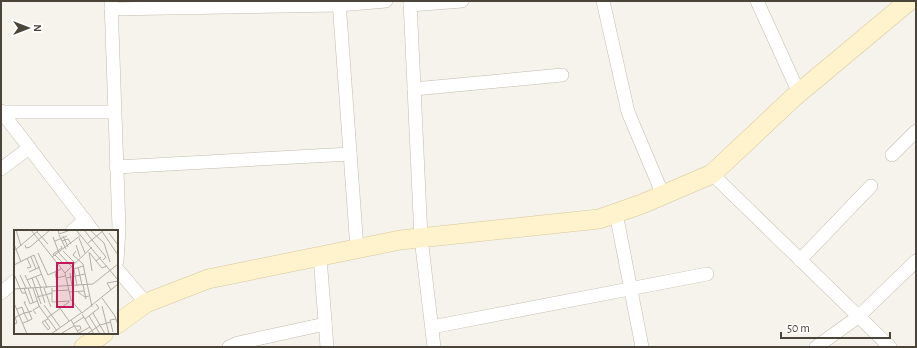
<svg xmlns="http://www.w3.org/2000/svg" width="917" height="348" font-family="'Alegreya Sans',sans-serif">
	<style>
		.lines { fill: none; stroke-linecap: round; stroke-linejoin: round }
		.minor-casing { stroke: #c2bbae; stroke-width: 14 }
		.secondary-casing { stroke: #d6c79b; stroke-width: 20 }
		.minor { stroke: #fff; stroke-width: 13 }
		.secondary { stroke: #fff3cd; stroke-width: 19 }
		.inset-road { fill: none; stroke: #b2ada4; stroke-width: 1 }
		.view { fill: #c2185b; fill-opacity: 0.15; stroke: #c2185b; stroke-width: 2 }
		.inset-edge { fill: none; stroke: #4b4439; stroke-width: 2 }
	</style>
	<rect width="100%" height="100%" fill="#f6f3ec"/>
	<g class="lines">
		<defs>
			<g id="minor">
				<path d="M 111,1 L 119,228 L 117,261"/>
				<path d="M 339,1 L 357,249"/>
				<path d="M 410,1 L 421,238 L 434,347"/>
				<path d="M 603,1 L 628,112 L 663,195"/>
				<path d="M 757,1 L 799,93"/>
				<path d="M 410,5 L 462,1"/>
				<path d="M 111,9 L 339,5 L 386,1"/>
				<path d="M 414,89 L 562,75"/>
				<path d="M 1,111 L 93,231"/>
				<path d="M 2,112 L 114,112"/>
				<path d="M 892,155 L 916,131"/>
				<path d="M 116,167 L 350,154"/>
				<path d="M 1,169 L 29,148"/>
				<path d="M 712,174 L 890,347"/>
				<path d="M 616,213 L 642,347"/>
				<path d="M 72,231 L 85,220"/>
				<path d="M 320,257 L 327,347"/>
				<path d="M 800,260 L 871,186"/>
				<path d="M 117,269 L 146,303"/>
				<path d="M 1,293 L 15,281"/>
				<path d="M 432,327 L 707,274"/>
				<path d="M 229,347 L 238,343 L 325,324"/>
				<path d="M 816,347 L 858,317 L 916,261"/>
			</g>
			<g id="secondary">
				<path d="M 117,324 L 146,303 L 208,279 L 400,240 L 599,219 L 642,204 L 712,174 L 794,97 L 909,1"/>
				<path d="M 84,347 L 104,333"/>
			</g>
		</defs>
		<use href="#minor" class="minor-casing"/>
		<use href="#secondary" class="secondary-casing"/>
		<use href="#minor" class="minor"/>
		<use href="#secondary" class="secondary"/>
	</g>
	<g transform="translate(14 230)">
		<rect width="104" height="104" fill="#f6f3ec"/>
		<path class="inset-road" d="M 2,0 L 7,16M 17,0 L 51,43 L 57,70 L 68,83M 44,0 L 45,4 L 54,1M 62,0 L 104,50M 70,0 L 92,27 L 89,30M 76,0 L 90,13 L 96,32M 87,0 L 104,25M 23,2 L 34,14M 95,3 L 104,15M 45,5 L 52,19M 49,6 L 54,17M 39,7 L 45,23 L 60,39 L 69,36M 65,8 L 71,23M 41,11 L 53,6M 48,11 L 54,9 L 57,14M 74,13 L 90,0M 0,14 L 7,32M 11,15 L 12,18 L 16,17 L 36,0M 62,15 L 66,27M 0,21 L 25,0M 49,21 L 61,33M 62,21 L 59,25 L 69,34 L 78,77M 75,22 L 78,41M 24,23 L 34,45 L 47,39M 76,23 L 82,31 L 87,27M 20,25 L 33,58M 41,25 L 50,34M 40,26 L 39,24 L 48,18 L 47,16M 17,27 L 22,39M 38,27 L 67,5M 13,28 L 17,37 L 13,38M 82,31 L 88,38 L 93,36M 0,35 L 20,25M 64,37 L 68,55M 60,39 L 63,56M 15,42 L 26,37M 41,42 L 42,48 L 51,46M 51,43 L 78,17M 56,43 L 58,56M 0,44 L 8,63 L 12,63M 6,45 L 12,58M 11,45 L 17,58M 22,47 L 27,58M 18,48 L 27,74M 53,48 L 71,44M 13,50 L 28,44M 69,55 L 72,69M 10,58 L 16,74 L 23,71M 14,58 L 19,72M 19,58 L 25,76 L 43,101M 26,58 L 31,73M 30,58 L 37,77M 38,58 L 38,72 L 56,71M 0,59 L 79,54 L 104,34M 97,60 L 93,53 L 104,51M 38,61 L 55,60M 55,62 L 70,61M 64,62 L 71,67 L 75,66M 23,67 L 38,63M 88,68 L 101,86 L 104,95M 12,72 L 10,72 L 15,82 L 18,81M 0,73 L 13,104M 30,75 L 46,97M 88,76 L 95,104M 46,78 L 55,91M 3,79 L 8,77 L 10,83 L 15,82 L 18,89 L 14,91M 68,83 L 104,54M 79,83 L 91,104M 0,84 L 3,93 L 0,94M 22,84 L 19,80 L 26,76M 68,84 L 80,104M 75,86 L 86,104M 0,88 L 10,83 L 14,91 L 9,93M 33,88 L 55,72M 71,89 L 85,78 L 82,74M 57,90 L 65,104M 31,91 L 36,98 L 34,100 L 28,92 L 34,89M 59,94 L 70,87M 61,96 L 66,96 L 67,99 L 63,101M 99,102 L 96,90 L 102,89M 48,103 L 60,96M 65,103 L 76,97M 37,104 L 67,83M 73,104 L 86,95 L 97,92"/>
		<path class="view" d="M 43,33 L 59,33 L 59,77 L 43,77 Z"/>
		<rect width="104" height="104" class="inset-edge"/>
	</g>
	<rect width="917" height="348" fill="none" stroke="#4b4439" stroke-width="4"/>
	<g transform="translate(28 28) rotate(90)" stroke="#ffffff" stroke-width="3" paint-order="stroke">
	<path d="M0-3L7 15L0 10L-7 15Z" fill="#4b4439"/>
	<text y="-6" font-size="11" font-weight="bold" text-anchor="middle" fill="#4b4439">N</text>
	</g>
	<path d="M781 332v6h109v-6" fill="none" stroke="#4b4439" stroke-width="2"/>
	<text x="787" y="332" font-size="12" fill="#4b4439" stroke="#ffffff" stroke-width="3" paint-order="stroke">50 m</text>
</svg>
